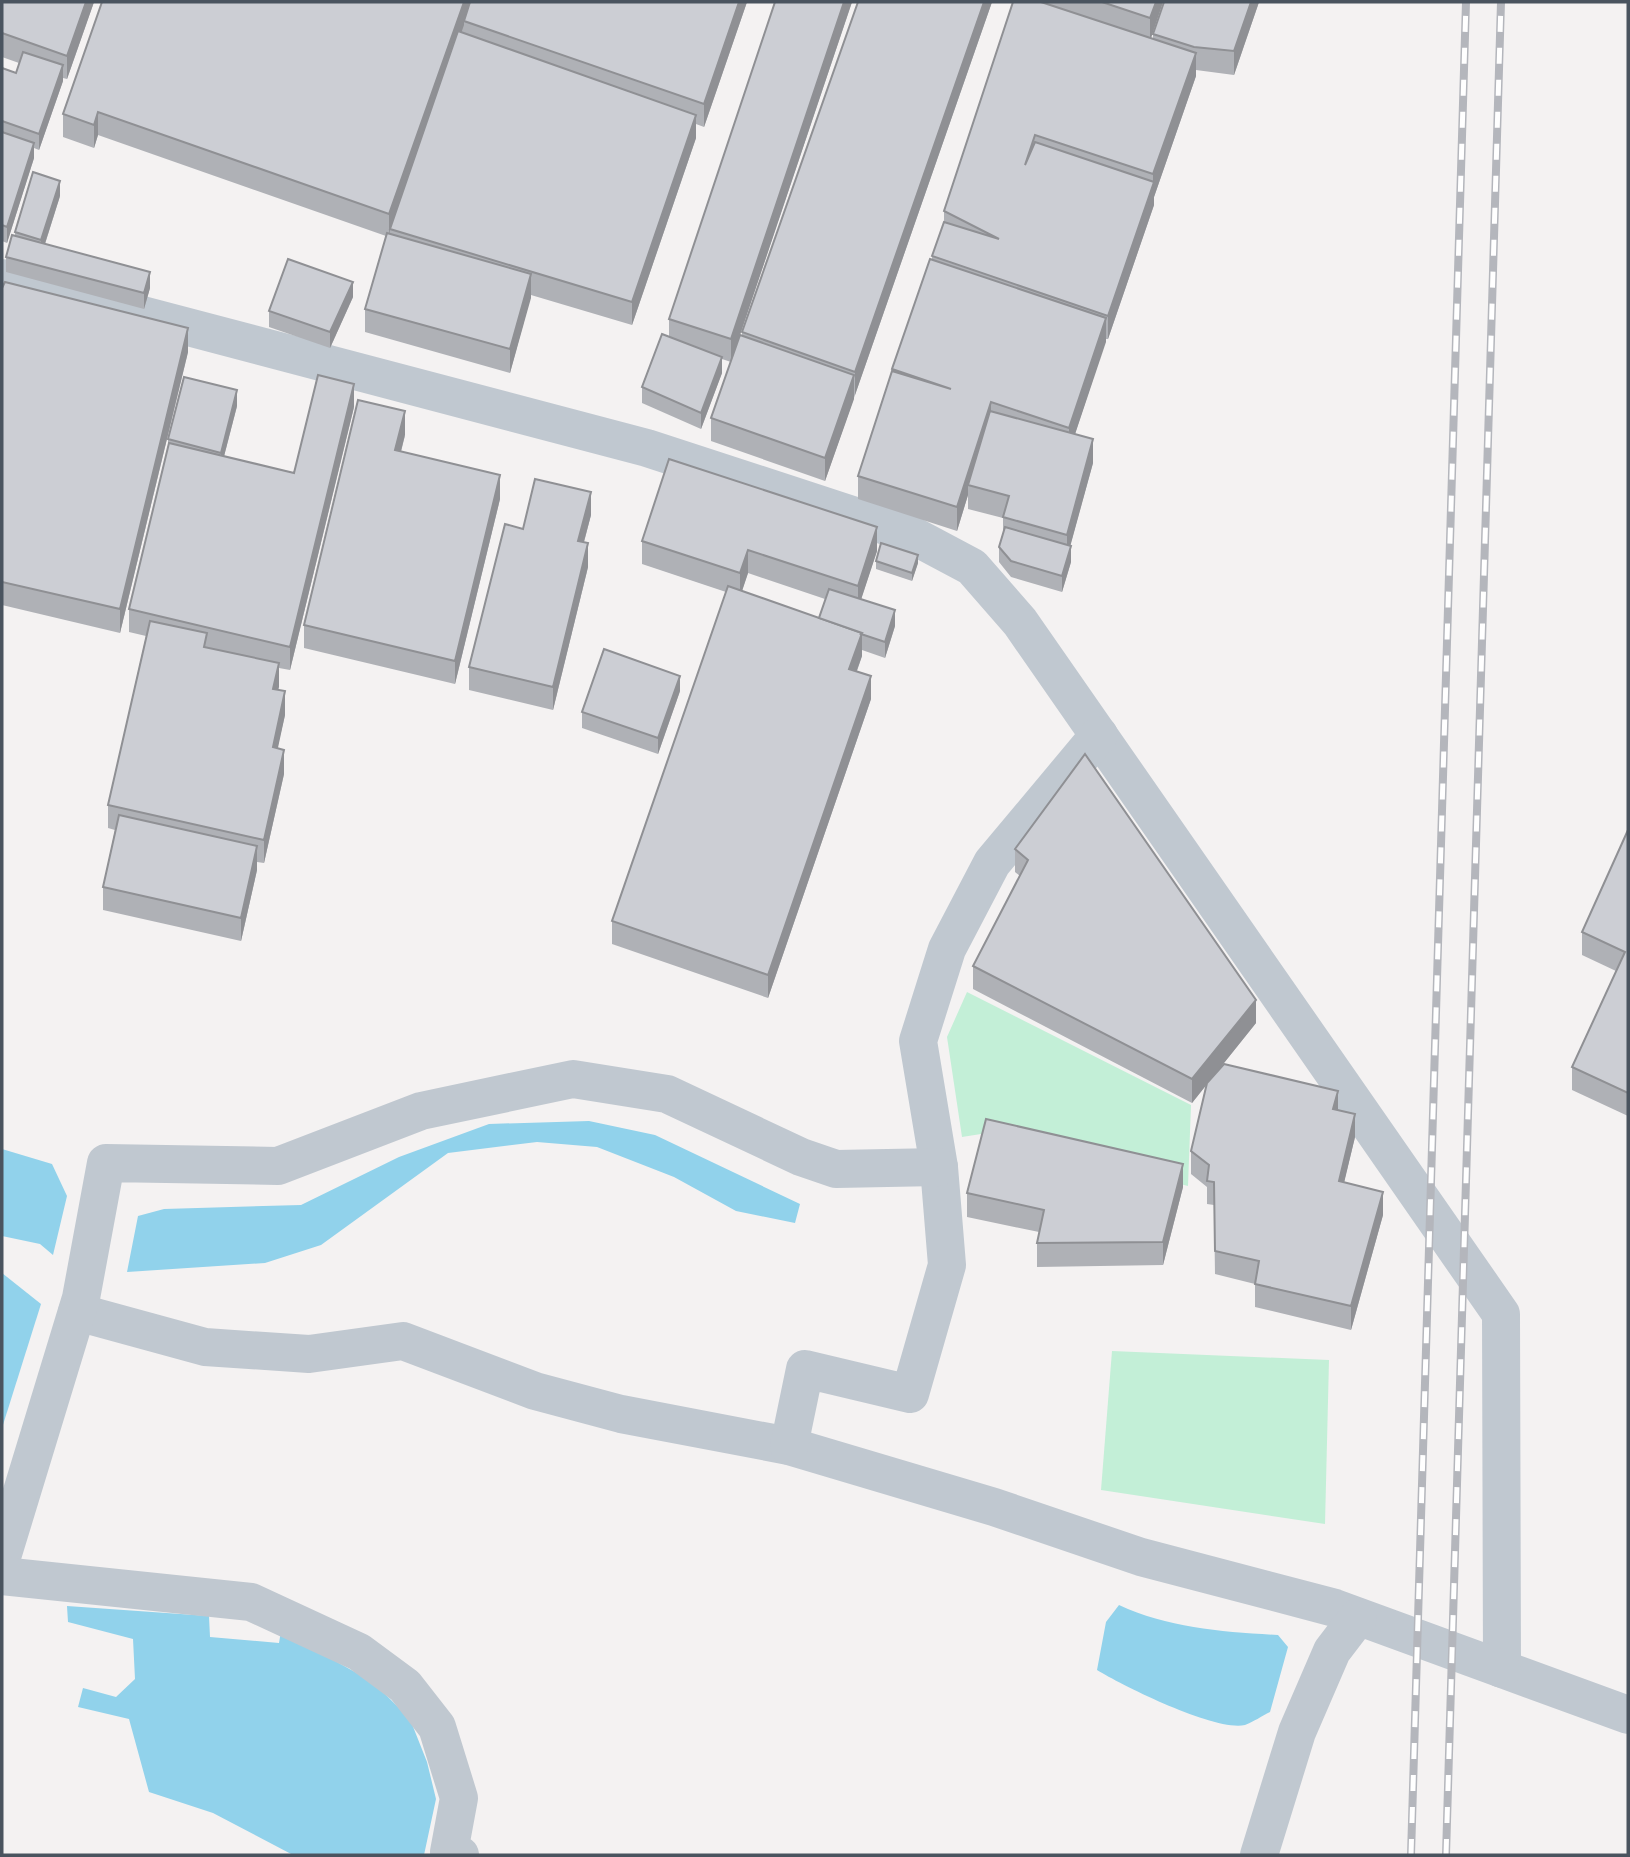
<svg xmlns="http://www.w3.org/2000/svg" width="1630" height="1857" font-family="'Public Sans',sans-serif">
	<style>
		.green { fill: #c3efd7 }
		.water { fill: #91d2eb }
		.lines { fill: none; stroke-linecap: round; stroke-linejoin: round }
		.minor { stroke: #c0c8d0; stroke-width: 38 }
		.rail-casing { stroke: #b4b6bc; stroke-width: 8 }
		.rail { stroke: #fff; stroke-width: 5; stroke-dasharray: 16; stroke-linecap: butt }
		.wall { fill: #afb1b6; fill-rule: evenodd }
		.shaded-wall { fill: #8f9094 }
		.building { fill: #ccced4; stroke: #8f9094; stroke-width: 2 }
	</style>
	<rect width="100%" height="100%" fill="#f4f2f2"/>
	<g class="green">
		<path d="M 967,992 L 1191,1105 L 1188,1186 L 981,1134 L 962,1137 L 947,1037 Z"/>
		<path d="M 1112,1351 L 1329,1360 L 1325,1524 L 1101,1490 Z"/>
	</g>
	<g class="water">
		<path d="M 589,1121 L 655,1135 L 800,1204 L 795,1223 L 736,1211 L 674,1177 L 597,1147 L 537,1142 L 448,1153 L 321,1245 L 265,1263 L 127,1272 L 138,1216 L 164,1209 L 301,1205 L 399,1157 L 489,1124 Z"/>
		<path d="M 2,1149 L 52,1164 L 67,1196 L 53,1255 L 40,1244 L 2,1236 Z"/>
		<path d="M 2,1273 L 41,1304 L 2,1428 Z"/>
		<path d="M 1119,1605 C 1168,1628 1224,1632 1278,1635 L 1288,1647 L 1270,1712 C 1262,1716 1253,1722 1245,1725 C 1216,1732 1123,1686 1097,1670 L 1106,1622 Z"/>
		<path d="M 67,1606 L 209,1616 L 210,1637 L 279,1643 L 281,1631 L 373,1682 L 410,1719 L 427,1762 L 436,1799 L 424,1855 L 293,1855 L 213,1813 L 149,1792 L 129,1719 L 78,1707 L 83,1688 L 116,1697 L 135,1679 L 133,1639 L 68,1622 Z"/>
	</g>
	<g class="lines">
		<g class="minor">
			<path d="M 2,278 L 647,448 L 910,534 L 972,567 L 1020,622 L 1501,1314 L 1502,1669 L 1628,1715"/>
			<path d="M 77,1312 L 205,1347 L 309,1354 L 403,1341 L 535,1391 L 621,1414 L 789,1446 L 994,1507 L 1141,1557 L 1335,1608 L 1502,1669"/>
			<path d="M 789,1446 L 805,1369 L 910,1394 L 947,1265 L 939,1167 L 918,1041 L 947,949 L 992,863 L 1099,735"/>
			<path d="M 2,1557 L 81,1298 L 106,1163 L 278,1166 L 421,1111 L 573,1079 L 667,1094 L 801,1157 L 836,1169 L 939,1167"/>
			<path d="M 2,1576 L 251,1602 L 359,1652 L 405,1686 L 437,1727 L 459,1798 L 449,1852 L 460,1855"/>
			<path d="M 1259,1855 L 1297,1732 L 1332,1651 L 1358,1617"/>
		</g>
		<defs>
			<g id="rail">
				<path d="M 1411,1855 L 1466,2"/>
				<path d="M 1446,1855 L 1501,2"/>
			</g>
		</defs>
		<use href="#rail" class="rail-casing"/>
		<use href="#rail" class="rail"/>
	</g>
	<g class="wall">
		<path d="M 2,2 L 94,2 L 67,79 L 63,78 L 63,81 L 39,150 L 34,148 L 34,158 L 7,243 L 2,241 L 2,68 L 16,73 L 19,63 L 2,57 Z"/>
		<path d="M 102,2 L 747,2 L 704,127 L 696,124 L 696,138 L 632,325 L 531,295 L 510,373 L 365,332 L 365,309 L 386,236 L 98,135 L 94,148 L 63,137 L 63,114 Z"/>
		<path d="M 775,2 L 852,2 L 735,349 L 742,336 L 742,332 L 992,2 L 825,481 L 711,441 L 711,418 L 731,362 L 722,359 L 722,373 L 701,429 L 642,403 L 642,387 L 669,337 L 669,319 Z"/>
		<path d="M 1013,2 L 1163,2 L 1151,38 L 1153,39 L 1153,34 L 1164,2 L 1259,2 L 1234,75 L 1196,70 L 1196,76 L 1154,197 L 1154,205 L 1108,339 L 1106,339 L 1075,434 L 1093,463 L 1070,546 L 1071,562 L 1062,592 L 1011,577 L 999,562 L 999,547 L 1003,534 L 1003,518 L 968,509 L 968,495 L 957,531 L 858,499 L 858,476 L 892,372 L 892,369 L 932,260 L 932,256 L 944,224 L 944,211 Z"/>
		<path d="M 60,196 L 45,244 L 150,288 L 144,309 L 6,272 L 6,257 L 15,236 L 15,232 Z"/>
		<path d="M 2,288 L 188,352 L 120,633 L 2,605 Z"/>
		<path d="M 353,297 L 330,348 L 269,327 L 269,311 Z"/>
		<path d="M 237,406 L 224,456 L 294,473 L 354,407 L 290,670 L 279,668 L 278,690 L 285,715 L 277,749 L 284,774 L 264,863 L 257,862 L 257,870 L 241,941 L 103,910 L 103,887 L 115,830 L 108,828 L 108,805 L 146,636 L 129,632 L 129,609 L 168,446 L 168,439 Z"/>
		<path d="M 405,435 L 401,452 L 500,499 L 455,684 L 304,648 L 304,625 Z"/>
		<path d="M 591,515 L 584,542 L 588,567 L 553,710 L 469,690 L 469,667 L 523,529 Z"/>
		<path d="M 642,541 L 877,551 L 861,599 L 895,626 L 885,658 L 862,650 L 862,656 L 857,671 L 871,699 L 768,998 L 612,944 L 612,921 L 726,592 L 642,564 ZM 748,573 L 825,599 L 819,618 L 742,591 Z"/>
		<path d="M 876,561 L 918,563 L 912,581 L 876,569 Z"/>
		<path d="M 680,691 L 658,754 L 582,728 L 582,712 Z"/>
		<path d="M 1628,830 L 1628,1116 L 1572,1090 L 1572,1067 L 1616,971 L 1582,955 L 1582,932 Z"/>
		<path d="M 1015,849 L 1256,1023 L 1215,1074 L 1338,1110 L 1355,1137 L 1344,1182 L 1383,1215 L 1351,1330 L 1255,1307 L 1255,1284 L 1215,1274 L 1214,1205 L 1207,1204 L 1207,1187 L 1191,1174 L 1191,1151 L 1206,1085 L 1192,1103 L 973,989 L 973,966 L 1020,876 L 1015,872 Z"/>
		<path d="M 1183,1187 L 1163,1265 L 1037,1267 L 1037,1243 L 1039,1232 L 967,1217 L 967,1193 Z"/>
	</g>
	<g class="shaded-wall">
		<path d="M 86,2 L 94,2 L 67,79 L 67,56 Z"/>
		<path d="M 464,2 L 472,2 L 464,21 L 464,25 L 392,230 L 390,229 L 389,237 L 389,214 Z"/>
		<path d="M 739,2 L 747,2 L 704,127 L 704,104 Z"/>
		<path d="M 844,2 L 852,2 L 731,362 L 731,339 Z"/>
		<path d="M 984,2 L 992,2 L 855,395 L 855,372 Z"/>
		<path d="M 1156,2 L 1163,2 L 1150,41 L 1150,18 Z"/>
		<path d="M 1251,2 L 1259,2 L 1234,75 L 1234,51 Z"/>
		<path d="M 1196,53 L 1196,76 L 1154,197 L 1154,205 L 1108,339 L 1108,316 L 1153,183 L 1153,174 Z"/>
		<path d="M 63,65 L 63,81 L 39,150 L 39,134 Z"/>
		<path d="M 98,112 L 98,135 L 94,148 L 94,125 Z"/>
		<path d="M 696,115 L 696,138 L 632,325 L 632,302 Z"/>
		<path d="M 34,143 L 34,158 L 7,243 L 7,227 Z"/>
		<path d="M 60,181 L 60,196 L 41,256 L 41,240 Z"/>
		<path d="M 150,272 L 150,288 L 144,309 L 144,293 Z"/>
		<path d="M 531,274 L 531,298 L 510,373 L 510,349 Z"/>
		<path d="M 353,282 L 353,297 L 330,348 L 330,332 Z"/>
		<path d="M 1106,318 L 1106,342 L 1069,452 L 1069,428 Z"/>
		<path d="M 188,328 L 188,352 L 120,633 L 120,609 Z"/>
		<path d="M 722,357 L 722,373 L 701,429 L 701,413 Z"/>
		<path d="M 854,375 L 854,399 L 825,481 L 825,458 Z"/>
		<path d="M 354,384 L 354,407 L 290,670 L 290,647 Z"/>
		<path d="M 237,390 L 237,406 L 221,468 L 221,453 Z"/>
		<path d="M 991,402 L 991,425 L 968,485 L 968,495 L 957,531 L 957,507 Z"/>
		<path d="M 405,411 L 405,435 L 395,474 L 395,450 Z"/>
		<path d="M 1093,439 L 1093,463 L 1067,558 L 1067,535 Z"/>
		<path d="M 500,475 L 500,499 L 455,684 L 455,661 Z"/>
		<path d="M 591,492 L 591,515 L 578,564 L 578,541 Z"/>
		<path d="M 877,527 L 877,551 L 858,609 L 858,586 Z"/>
		<path d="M 588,543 L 588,567 L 553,710 L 553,687 Z"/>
		<path d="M 1071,546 L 1071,562 L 1062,592 L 1062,576 Z"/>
		<path d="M 748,550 L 748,573 L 740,597 L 740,573 Z"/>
		<path d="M 918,555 L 918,563 L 912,581 L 912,573 Z"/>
		<path d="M 895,610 L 895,626 L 885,658 L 885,642 Z"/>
		<path d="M 862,633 L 862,656 L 849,692 L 849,669 Z"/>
		<path d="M 279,663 L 279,687 L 273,712 L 273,689 Z"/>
		<path d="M 680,676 L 680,691 L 658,754 L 658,738 Z"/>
		<path d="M 871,676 L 871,699 L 768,998 L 768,975 Z"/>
		<path d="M 285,691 L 285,715 L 273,771 L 273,747 Z"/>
		<path d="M 284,750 L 284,774 L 264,863 L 264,840 Z"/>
		<path d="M 257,846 L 257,870 L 241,941 L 241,918 Z"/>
		<path d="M 1256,1000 L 1256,1023 L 1192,1103 L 1192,1079 Z"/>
		<path d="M 1338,1091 L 1338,1114 L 1333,1109 Z"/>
		<path d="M 1355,1114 L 1355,1137 L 1339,1204 L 1339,1181 Z"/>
		<path d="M 1183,1164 L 1183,1187 L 1163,1265 L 1163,1242 Z"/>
		<path d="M 1383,1192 L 1383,1215 L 1351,1330 L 1351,1306 Z"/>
	</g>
	<g class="building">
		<path d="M 2,2 L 86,2 L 67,56 L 2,33 Z"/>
		<path d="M 102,2 L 464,2 L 389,214 L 98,112 L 94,125 L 63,114 Z"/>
		<path d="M 470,2 L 739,2 L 704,104 L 464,21 Z"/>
		<path d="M 775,2 L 844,2 L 731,339 L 669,319 Z"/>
		<path d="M 858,2 L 984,2 L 855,372 L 742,332 Z"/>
		<path d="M 1013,2 L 1041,2 L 1196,53 L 1153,174 L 1035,135 L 1025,165 L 1035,142 L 1154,182 L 1108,316 L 932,256 L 944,222 L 999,239 L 944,211 Z"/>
		<path d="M 1102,2 L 1156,2 L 1150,18 Z"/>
		<path d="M 1164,2 L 1251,2 L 1234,51 L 1194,47 L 1153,34 Z"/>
		<path d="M 458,31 L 696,115 L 632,302 L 390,229 Z"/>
		<path d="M 23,52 L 63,65 L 39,134 L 2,121 L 2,68 L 16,73 Z"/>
		<path d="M 2,132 L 34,143 L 7,227 L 2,225 Z"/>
		<path d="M 33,172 L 60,181 L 41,240 L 15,232 Z"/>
		<path d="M 387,233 L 531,274 L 510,349 L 365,309 Z"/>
		<path d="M 12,235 L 150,272 L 144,293 L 6,257 Z"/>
		<path d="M 288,259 L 353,282 L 330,332 L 269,311 Z"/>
		<path d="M 930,259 L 1106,318 L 1069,428 L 991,402 L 957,507 L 858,476 L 892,371 L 951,389 L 892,369 Z"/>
		<path d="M 5,282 L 188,328 L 120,609 L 2,582 L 2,288 Z"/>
		<path d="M 662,334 L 722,357 L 701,413 L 642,387 Z"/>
		<path d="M 740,335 L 854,375 L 825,458 L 711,418 Z"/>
		<path d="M 318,375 L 354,384 L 290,647 L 129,609 L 169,443 L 294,473 Z"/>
		<path d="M 184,377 L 237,390 L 221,453 L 168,439 Z"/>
		<path d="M 358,400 L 405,411 L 395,450 L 500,475 L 455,661 L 304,625 Z"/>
		<path d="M 990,411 L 1093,439 L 1067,535 L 1003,517 L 1009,496 L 968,485 Z"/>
		<path d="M 669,459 L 877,527 L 858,586 L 748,550 L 740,573 L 642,541 Z"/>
		<path d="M 535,479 L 591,492 L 578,541 L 588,543 L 553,687 L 469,667 L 505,524 L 523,529 Z"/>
		<path d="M 1005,527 L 1071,546 L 1062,576 L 1011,561 L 999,547 Z"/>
		<path d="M 881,543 L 918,555 L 912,573 L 876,561 Z"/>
		<path d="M 728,586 L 862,633 L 849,669 L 871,676 L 768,975 L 612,921 Z"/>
		<path d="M 829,589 L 895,610 L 885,642 L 861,634 L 862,633 L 819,618 Z"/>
		<path d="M 150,621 L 207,633 L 204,647 L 279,663 L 273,689 L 285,691 L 273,747 L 284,750 L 264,840 L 108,805 Z"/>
		<path d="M 604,649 L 680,676 L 658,738 L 582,712 Z"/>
		<path d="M 1085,754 L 1256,1000 L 1192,1079 L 973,966 L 1028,860 L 1015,849 Z"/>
		<path d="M 119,815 L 257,846 L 241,918 L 103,887 Z"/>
		<path d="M 1628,830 L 1628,1093 L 1572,1067 L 1625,952 L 1582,932 Z"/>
		<path d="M 1224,1064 L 1338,1091 L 1333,1109 L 1355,1114 L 1339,1181 L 1383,1192 L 1351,1306 L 1255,1284 L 1259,1261 L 1215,1251 L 1214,1182 L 1207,1181 L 1209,1165 L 1191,1151 L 1207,1083 Z"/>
		<path d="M 986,1119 L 1183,1164 L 1163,1242 L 1037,1243 L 1044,1210 L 967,1193 Z"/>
	</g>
	<rect width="1630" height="1857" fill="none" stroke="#4a545f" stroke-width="7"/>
</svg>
